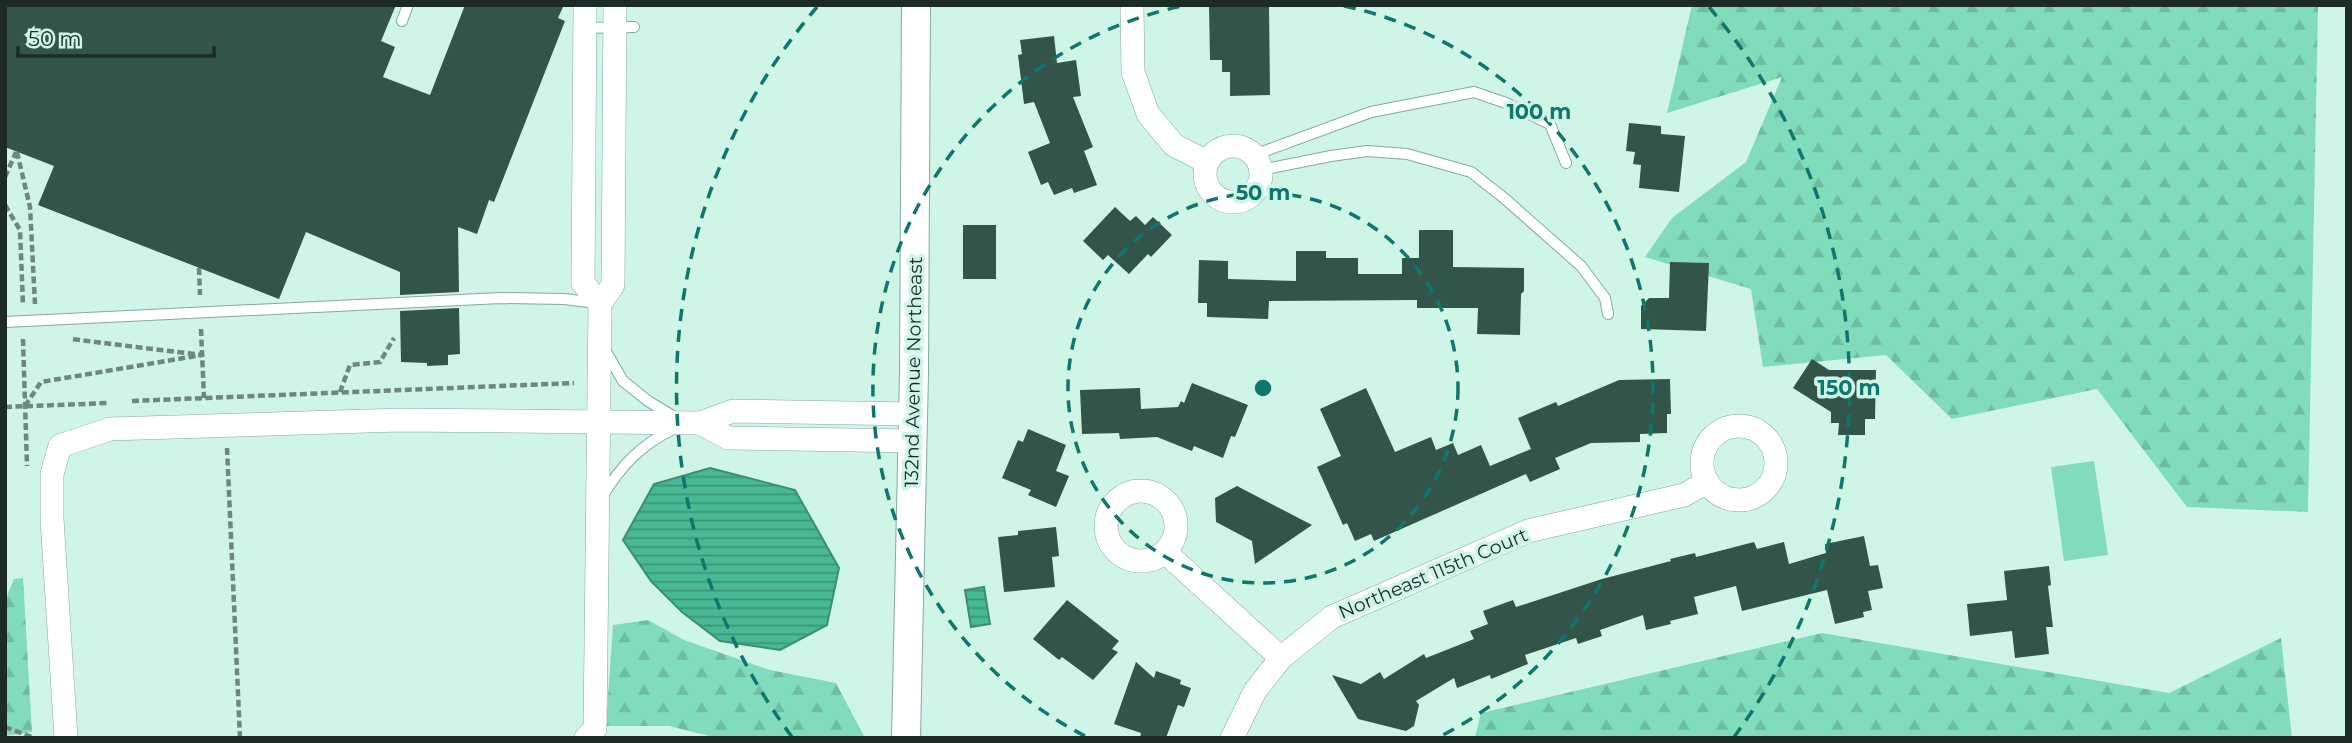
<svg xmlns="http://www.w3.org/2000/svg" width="2352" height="743" font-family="Montserrat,sans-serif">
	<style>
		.green { fill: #81dcbb }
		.forest { fill: url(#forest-firs) }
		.water { fill: url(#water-rules); stroke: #3b8e73; stroke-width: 2 }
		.building { fill: #335448 }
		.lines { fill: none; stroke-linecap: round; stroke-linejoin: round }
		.service-casing { stroke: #86aa9b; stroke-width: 12 }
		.minor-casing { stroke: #86aa9b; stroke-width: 24 }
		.tertiary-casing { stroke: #86aa9b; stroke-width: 30 }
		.path { stroke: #6e887d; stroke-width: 4.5; stroke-dasharray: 7 3.5; stroke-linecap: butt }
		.service { stroke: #fff; stroke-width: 10 }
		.minor { stroke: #fff; stroke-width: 23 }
		.tertiary { stroke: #fff; stroke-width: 28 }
		.ring { fill: none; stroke: #0f766e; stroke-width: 3.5; stroke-dasharray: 12 9 }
		.labels { text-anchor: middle; stroke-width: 7; stroke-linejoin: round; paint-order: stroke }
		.street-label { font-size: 19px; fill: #1c2b25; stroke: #cff5e6 }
		.centre { fill: #0f766e; stroke: #cff5e6; stroke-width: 3.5 }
		.ring-label { font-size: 21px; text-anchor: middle; font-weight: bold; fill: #0f766e; stroke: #cff5e6; stroke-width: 7; stroke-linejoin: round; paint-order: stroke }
	</style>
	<defs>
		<pattern id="forest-firs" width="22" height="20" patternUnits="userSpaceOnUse" patternTransform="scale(1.75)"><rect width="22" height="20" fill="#81dcbb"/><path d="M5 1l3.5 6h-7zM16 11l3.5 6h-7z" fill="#6fbda1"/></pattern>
		<pattern id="water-rules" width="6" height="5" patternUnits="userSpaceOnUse" patternTransform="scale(1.75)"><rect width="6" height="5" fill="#48b995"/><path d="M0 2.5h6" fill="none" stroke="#3b9779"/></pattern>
	</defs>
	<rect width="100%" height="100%" fill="#cff5e6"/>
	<path class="green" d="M 2094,461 L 2108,555 L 2064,561 L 2051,467 Z"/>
	<g class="forest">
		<path d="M 1692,5 L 2318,5 L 2308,512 L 2187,507 L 2097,389 L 1952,419 L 1886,355 L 1763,367 L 1751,289 L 1645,257 L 1672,218 L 1746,162 L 1782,77 L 1667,113 Z"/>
		<path d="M 23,578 L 32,732 L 5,736 L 5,600 L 14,579 Z"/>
		<path d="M 648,620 L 684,640 L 770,670 L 836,683 L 865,738 L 717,738 L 669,726 L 606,726 L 613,625 Z"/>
		<path d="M 1822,633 L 2169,693 L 2281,638 L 2292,738 L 1475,738 L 1481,713 Z"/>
	</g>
	<g class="water">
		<path d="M 710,468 L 795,490 L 839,568 L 827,625 L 780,650 L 720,641 L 682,612 L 651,581 L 623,540 L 654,484 Z"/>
		<path d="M 984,587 L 990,624 L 971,627 L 965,590 Z"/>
	</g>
	<g class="building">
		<path d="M 5,5 L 396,5 L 381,41 L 395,47 L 383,77 L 430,95 L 465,5 L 564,5 L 558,18 L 565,21 L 494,202 L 489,200 L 477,234 L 458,227 L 459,292 L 400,295 L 400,272 L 306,232 L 279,299 L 38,205 L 54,166 L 5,147 Z"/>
		<path d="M 1209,5 L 1269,5 L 1270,95 L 1230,96 L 1230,72 L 1222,72 L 1222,60 L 1210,60 Z"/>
		<path d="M 1054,36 L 1057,63 L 1076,60 L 1081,96 L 1073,97 L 1093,147 L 1084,151 L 1097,185 L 1074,193 L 1072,188 L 1054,195 L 1048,182 L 1041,185 L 1028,152 L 1050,143 L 1034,102 L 1024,104 L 1018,55 L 1022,54 L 1020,40 Z"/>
		<path d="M 1629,123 L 1661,126 L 1661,134 L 1685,136 L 1679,192 L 1639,188 L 1641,165 L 1633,164 L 1635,152 L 1626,151 Z"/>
		<path d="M 1115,207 L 1130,221 L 1136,216 L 1145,225 L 1153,217 L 1172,235 L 1151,257 L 1148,254 L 1129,274 L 1108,255 L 1103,260 L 1083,241 Z"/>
		<rect x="963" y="225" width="33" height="54"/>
		<path d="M 1419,230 L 1453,230 L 1453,267 L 1524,268 L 1524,291 L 1521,294 L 1520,335 L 1477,334 L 1478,308 L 1417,308 L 1417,300 L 1269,301 L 1268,319 L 1207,317 L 1207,303 L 1198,303 L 1199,260 L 1228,261 L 1228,279 L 1296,281 L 1296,251 L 1326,251 L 1326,258 L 1358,258 L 1358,274 L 1402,274 L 1402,258 L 1419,258 Z"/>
		<path d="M 1670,262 L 1709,263 L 1706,331 L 1641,329 L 1641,306 L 1649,298 L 1669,298 Z"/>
		<path d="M 459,308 L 460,354 L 448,355 L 448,365 L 427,366 L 427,363 L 401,362 L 400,311 Z"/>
		<path d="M 1812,359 L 1829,370 L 1876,370 L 1875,419 L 1865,419 L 1865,435 L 1838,435 L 1839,423 L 1831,423 L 1831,412 L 1793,388 Z"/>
		<path d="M 1670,379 L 1671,414 L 1667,414 L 1667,433 L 1640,434 L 1640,442 L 1591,443 L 1555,458 L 1560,469 L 1530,482 L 1526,474 L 1374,541 L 1371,534 L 1355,541 L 1347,523 L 1343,525 L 1317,467 L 1341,456 L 1320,409 L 1366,388 L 1395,452 L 1431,437 L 1436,450 L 1453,443 L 1458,455 L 1481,445 L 1490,466 L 1531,449 L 1518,418 L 1556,402 L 1558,406 L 1619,380 Z"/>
		<path d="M 1192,383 L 1248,405 L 1235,437 L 1231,436 L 1223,458 L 1194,446 L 1192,451 L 1157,437 L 1120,439 L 1119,433 L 1082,434 L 1080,390 L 1140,388 L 1141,409 L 1178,407 L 1181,401 L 1184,403 Z"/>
		<path d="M 1028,429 L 1066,445 L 1056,471 L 1069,476 L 1056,507 L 1028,495 L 1031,490 L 1002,478 L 1018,440 L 1023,442 Z"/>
		<path d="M 1237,486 L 1312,525 L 1255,564 L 1252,541 L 1216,522 L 1215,498 Z"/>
		<path d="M 1056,527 L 1059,556 L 1052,557 L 1055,587 L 1004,592 L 998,537 L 1018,535 L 1018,531 Z"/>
		<path d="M 1864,536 L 1870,566 L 1878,565 L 1883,588 L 1868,591 L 1872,610 L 1863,612 L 1864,617 L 1835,624 L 1827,590 L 1742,611 L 1736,586 L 1694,597 L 1698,614 L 1670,621 L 1671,624 L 1646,630 L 1643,615 L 1600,630 L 1602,636 L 1578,644 L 1576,638 L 1525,655 L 1528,664 L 1491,679 L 1490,675 L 1457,688 L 1454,678 L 1416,701 L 1419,705 L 1414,726 L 1406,731 L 1358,719 L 1332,675 L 1361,684 L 1380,672 L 1384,679 L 1424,654 L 1426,658 L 1474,639 L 1470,631 L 1488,624 L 1483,611 L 1513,600 L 1516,607 L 1602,579 L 1671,561 L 1670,559 L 1695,553 L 1696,557 L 1754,542 L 1757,549 L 1784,542 L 1789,564 L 1826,553 L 1825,544 Z"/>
		<path d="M 2049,566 L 2051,585 L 2048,586 L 2053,627 L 2046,627 L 2049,654 L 2015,658 L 2012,631 L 1970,636 L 1967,604 L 2007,600 L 2004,571 Z"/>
		<path d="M 1067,600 L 1119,641 L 1112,649 L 1118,652 L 1093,680 L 1062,657 L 1059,660 L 1033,639 Z"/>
		<path d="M 1136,662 L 1154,678 L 1156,671 L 1181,680 L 1180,684 L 1191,688 L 1184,707 L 1178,705 L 1166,738 L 1140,738 L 1141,733 L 1114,724 Z"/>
	</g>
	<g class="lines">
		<defs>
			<g id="service">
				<path d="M 402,21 L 408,5"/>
				<path d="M 584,28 L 634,27"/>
				<path d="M 1254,155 L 1371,112 L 1474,92 L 1506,103 L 1550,124 L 1566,163"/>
				<path d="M 1261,170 L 1331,156 L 1367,151 L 1407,154 L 1471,172 L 1504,198 L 1581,266 L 1605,298 L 1608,314"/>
				<path d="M 5,322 L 501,298 L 564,299 L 597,303"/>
				<path d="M 604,348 L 623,381 L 648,401 L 676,418"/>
				<path d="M 602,497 C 622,464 641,445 675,428"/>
			</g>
			<g id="minor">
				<path d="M 585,5 L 583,283 L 600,304"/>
				<path d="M 1132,5 L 1133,72 L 1148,114 L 1174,145 L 1207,162"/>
				<circle cx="1233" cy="174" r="28"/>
				<circle cx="1739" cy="463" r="37"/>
				<path d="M 913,441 L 728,438 L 700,423 L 733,411 L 914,414"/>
				<circle cx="1141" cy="526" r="35"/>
				<path d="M 1165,552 L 1281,658 L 1332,617 L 1528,531 L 1684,495 L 1707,482"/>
				<path d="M 66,738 L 52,519 L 52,474 L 60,446 L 110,429 L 400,420 L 700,423"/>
				<path d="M 586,738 L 595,729 L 600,304 L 613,285 L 615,5"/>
				<path d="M 1232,738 L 1255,691 L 1281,658"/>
			</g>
			<path id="tertiary" d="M 906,738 L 914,373 L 916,5"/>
		</defs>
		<use href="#service" class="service-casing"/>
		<use href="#minor" class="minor-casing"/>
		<use href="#tertiary" class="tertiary-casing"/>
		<g class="path">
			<path d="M 17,152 L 30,207 L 35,304"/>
			<path d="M 5,177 L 16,152"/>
			<path d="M 5,205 L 20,230 L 23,305"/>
			<path d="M 199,268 L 200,295"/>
			<path d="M 201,329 L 204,398"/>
			<path d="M 23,339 L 27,466"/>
			<path d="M 340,392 L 350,365 L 380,362 L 394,338"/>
			<path d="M 132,401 L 574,383"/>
			<path d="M 25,406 L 41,382 L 202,355 L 71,339"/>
			<path d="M 5,407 L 109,403"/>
			<path d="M 227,448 L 240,738"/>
			<path d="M 5,727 L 34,738"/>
		</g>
		<use href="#service" class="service"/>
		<use href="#minor" class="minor"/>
		<use href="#tertiary" class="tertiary"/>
	</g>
	<g class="ring">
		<circle cx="1263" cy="388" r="195"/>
		<path d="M1085 736A391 391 0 0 1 1182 6M1344 6A391 391 0 0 1 1441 736"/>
		<path d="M792 737A586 586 0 0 1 817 7M1709 7A586 586 0 0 1 1734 737"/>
	</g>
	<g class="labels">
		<g class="street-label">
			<text transform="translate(913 372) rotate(-89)" y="7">132nd Avenue Northeast</text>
			<text transform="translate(1433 573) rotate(-23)" y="7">Northeast 115th Court</text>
		</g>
	</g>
	<circle cx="1263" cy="388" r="10" class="centre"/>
	<g class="ring-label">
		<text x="1539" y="119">100 m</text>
		<text x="1263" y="200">50 m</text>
		<text x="1849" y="395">150 m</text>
	</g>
	<rect width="2352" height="743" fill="none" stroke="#1c2b25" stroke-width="14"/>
	<path d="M18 46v10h196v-10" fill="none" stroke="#1c2b25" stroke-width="3.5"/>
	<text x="28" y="46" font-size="21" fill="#1c2b25" stroke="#cff5e6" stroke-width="5" paint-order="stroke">50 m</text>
</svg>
